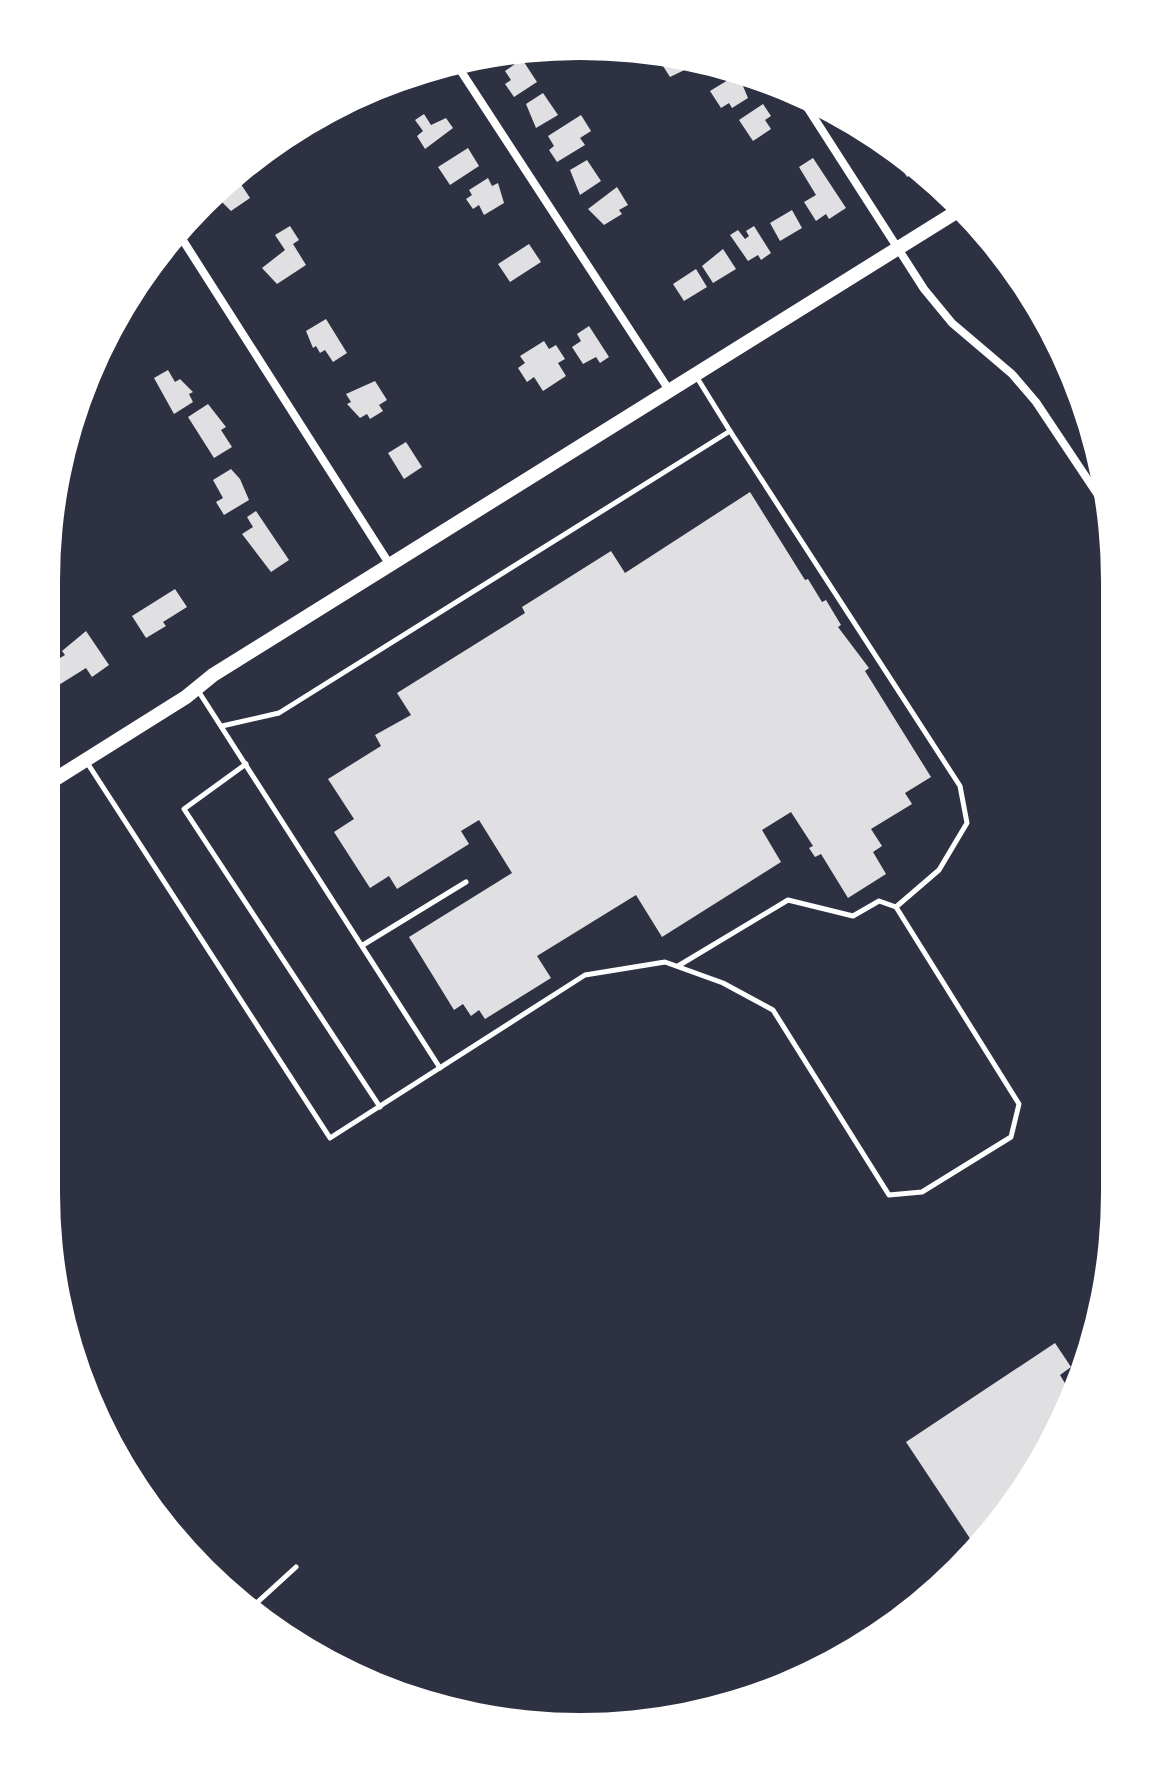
<svg xmlns="http://www.w3.org/2000/svg" width="1161" height="1773" font-family="'IBM Plex Sans',sans-serif">
	<style>
		.building { fill: #e0e0e3 }
		.lines { fill: none; stroke-linecap: round; stroke-linejoin: round }
		.service { stroke: #fff; stroke-width: 5 }
		.minor { stroke: #fff; stroke-width: 8 }
		.secondary { stroke: #fff; stroke-width: 14 }
	</style>
	<rect width="100%" height="100%" fill="#2d3142"/>
	<g class="building">
		<path d="M 678,57 L 683,62 L 701,62 L 670,77 L 663,66 Z"/>
		<path d="M 522,59 L 537,82 L 514,97 L 505,84 L 511,80 L 505,71 Z"/>
		<path d="M 738,74 L 748,98 L 732,108 L 729,103 L 721,108 L 710,91 Z"/>
		<path d="M 543,93 L 558,115 L 536,128 L 526,104 Z"/>
		<path d="M 763,104 L 771,116 L 765,120 L 771,129 L 753,141 L 739,120 Z"/>
		<path d="M 424,114 L 431,125 L 446,118 L 453,128 L 425,149 L 417,136 L 423,131 L 415,120 Z"/>
		<path d="M 581,115 L 591,131 L 580,138 L 585,145 L 557,162 L 549,150 L 554,146 L 548,136 Z"/>
		<path d="M 468,148 L 479,166 L 450,185 L 438,167 Z"/>
		<path d="M 900,155 L 917,167 L 919,170 L 907,177 L 895,158 Z"/>
		<path d="M 813,158 L 846,208 L 829,219 L 826,214 L 816,221 L 804,202 L 816,195 L 799,167 Z"/>
		<path d="M 587,160 L 601,181 L 580,195 L 570,170 Z"/>
		<path d="M 235,175 L 250,198 L 231,211 L 219,199 L 222,197 L 218,191 Z"/>
		<path d="M 488,178 L 492,186 L 498,183 L 504,203 L 484,215 L 479,205 L 473,209 L 466,199 L 472,195 L 469,190 Z"/>
		<path d="M 617,187 L 628,205 L 619,210 L 622,214 L 604,225 L 588,209 Z"/>
		<path d="M 792,210 L 802,228 L 780,241 L 770,223 Z"/>
		<path d="M 290,226 L 299,240 L 293,244 L 306,265 L 277,284 L 262,268 L 285,250 L 275,235 Z"/>
		<path d="M 754,226 L 771,253 L 761,260 L 758,255 L 748,261 L 730,235 L 738,230 L 745,239 L 749,236 L 746,231 Z"/>
		<path d="M 529,244 L 541,262 L 510,282 L 498,264 Z"/>
		<path d="M 723,249 L 736,269 L 713,283 L 702,266 Z"/>
		<path d="M 696,269 L 707,287 L 684,301 L 673,284 Z"/>
		<path d="M 1026,289 L 1041,314 L 1036,317 L 1021,292 Z"/>
		<path d="M 326,319 L 347,353 L 333,362 L 325,350 L 320,353 L 316,346 L 313,348 L 306,331 Z"/>
		<path d="M 589,326 L 609,357 L 600,363 L 596,357 L 583,364 L 572,347 L 581,341 L 577,334 Z"/>
		<path d="M 544,341 L 549,349 L 556,345 L 565,359 L 558,363 L 566,376 L 543,391 L 534,377 L 527,382 L 518,368 L 525,363 L 520,356 Z"/>
		<path d="M 168,370 L 175,382 L 180,379 L 193,392 L 189,394 L 193,402 L 174,414 L 154,378 Z"/>
		<path d="M 375,381 L 387,400 L 379,405 L 383,411 L 370,419 L 367,414 L 360,418 L 347,404 L 351,402 L 346,394 Z"/>
		<path d="M 208,404 L 226,427 L 221,430 L 232,447 L 214,458 L 188,417 Z"/>
		<path d="M 406,442 L 422,467 L 404,479 L 388,453 Z"/>
		<path d="M 231,469 L 240,479 L 249,500 L 224,515 L 216,502 L 223,498 L 213,480 Z"/>
		<path d="M 750,492 L 805,580 L 808,579 L 822,602 L 826,600 L 841,625 L 838,627 L 869,668 L 865,671 L 931,777 L 905,793 L 912,804 L 871,829 L 882,846 L 873,852 L 886,874 L 848,898 L 821,854 L 815,857 L 809,848 L 813,846 L 791,812 L 762,830 L 781,862 L 662,937 L 636,895 L 537,956 L 551,978 L 485,1019 L 479,1010 L 471,1016 L 463,1004 L 454,1010 L 409,937 L 512,873 L 479,820 L 461,831 L 469,844 L 397,889 L 389,876 L 370,888 L 334,832 L 354,819 L 328,779 L 381,746 L 375,735 L 411,715 L 397,693 L 525,613 L 522,607 L 611,551 L 625,573 Z"/>
		<path d="M 256,511 L 289,560 L 271,572 L 242,534 L 253,527 L 247,517 Z"/>
		<path d="M 175,589 L 187,607 L 163,622 L 166,626 L 146,638 L 132,616 Z"/>
		<path d="M 86,631 L 109,665 L 92,677 L 86,668 L 54,688 L 49,680 L 50,664 L 65,655 L 62,651 Z"/>
		<path d="M 1055,1343 L 1071,1367 L 1060,1375 L 1074,1398 L 977,1549 L 906,1442 Z"/>
	</g>
	<g class="lines">
		<g class="service">
			<path d="M 197,689 L 440,1068"/>
			<path d="M 222,726 L 279,713 L 730,431 L 696,376"/>
			<path d="M 86,761 L 330,1138 L 585,975 L 665,962 L 723,983 L 773,1010 L 889,1195 L 922,1192 L 1011,1137 L 1019,1104 L 896,907 L 939,870 L 967,823 L 960,786 L 730,431"/>
			<path d="M 246,764 L 184,809 L 380,1107"/>
			<path d="M 363,945 L 466,882"/>
			<path d="M 678,966 L 788,900 L 853,916 L 879,901 L 896,907"/>
			<path d="M 249,1610 L 296,1567"/>
		</g>
		<g class="minor">
			<path d="M 455,62 L 669,390"/>
			<path d="M 800,96 L 924,289 L 952,323 L 1012,374 L 1036,402 L 1108,510"/>
			<path d="M 177,231 L 390,565"/>
		</g>
		<path class="secondary" d="M 49,783 L 186,697 L 213,675 L 961,209"/>
	</g>
	<path d="M0 0H1161V1773H0ZM580 60H581A520 520 0 0 1 1101 580V1193A520 520 0 0 1 581 1713H580A520 520 0 0 1 60 1193V580A520 520 0 0 1 580 60Z" fill="#fff" fill-rule="evenodd"/>
</svg>
